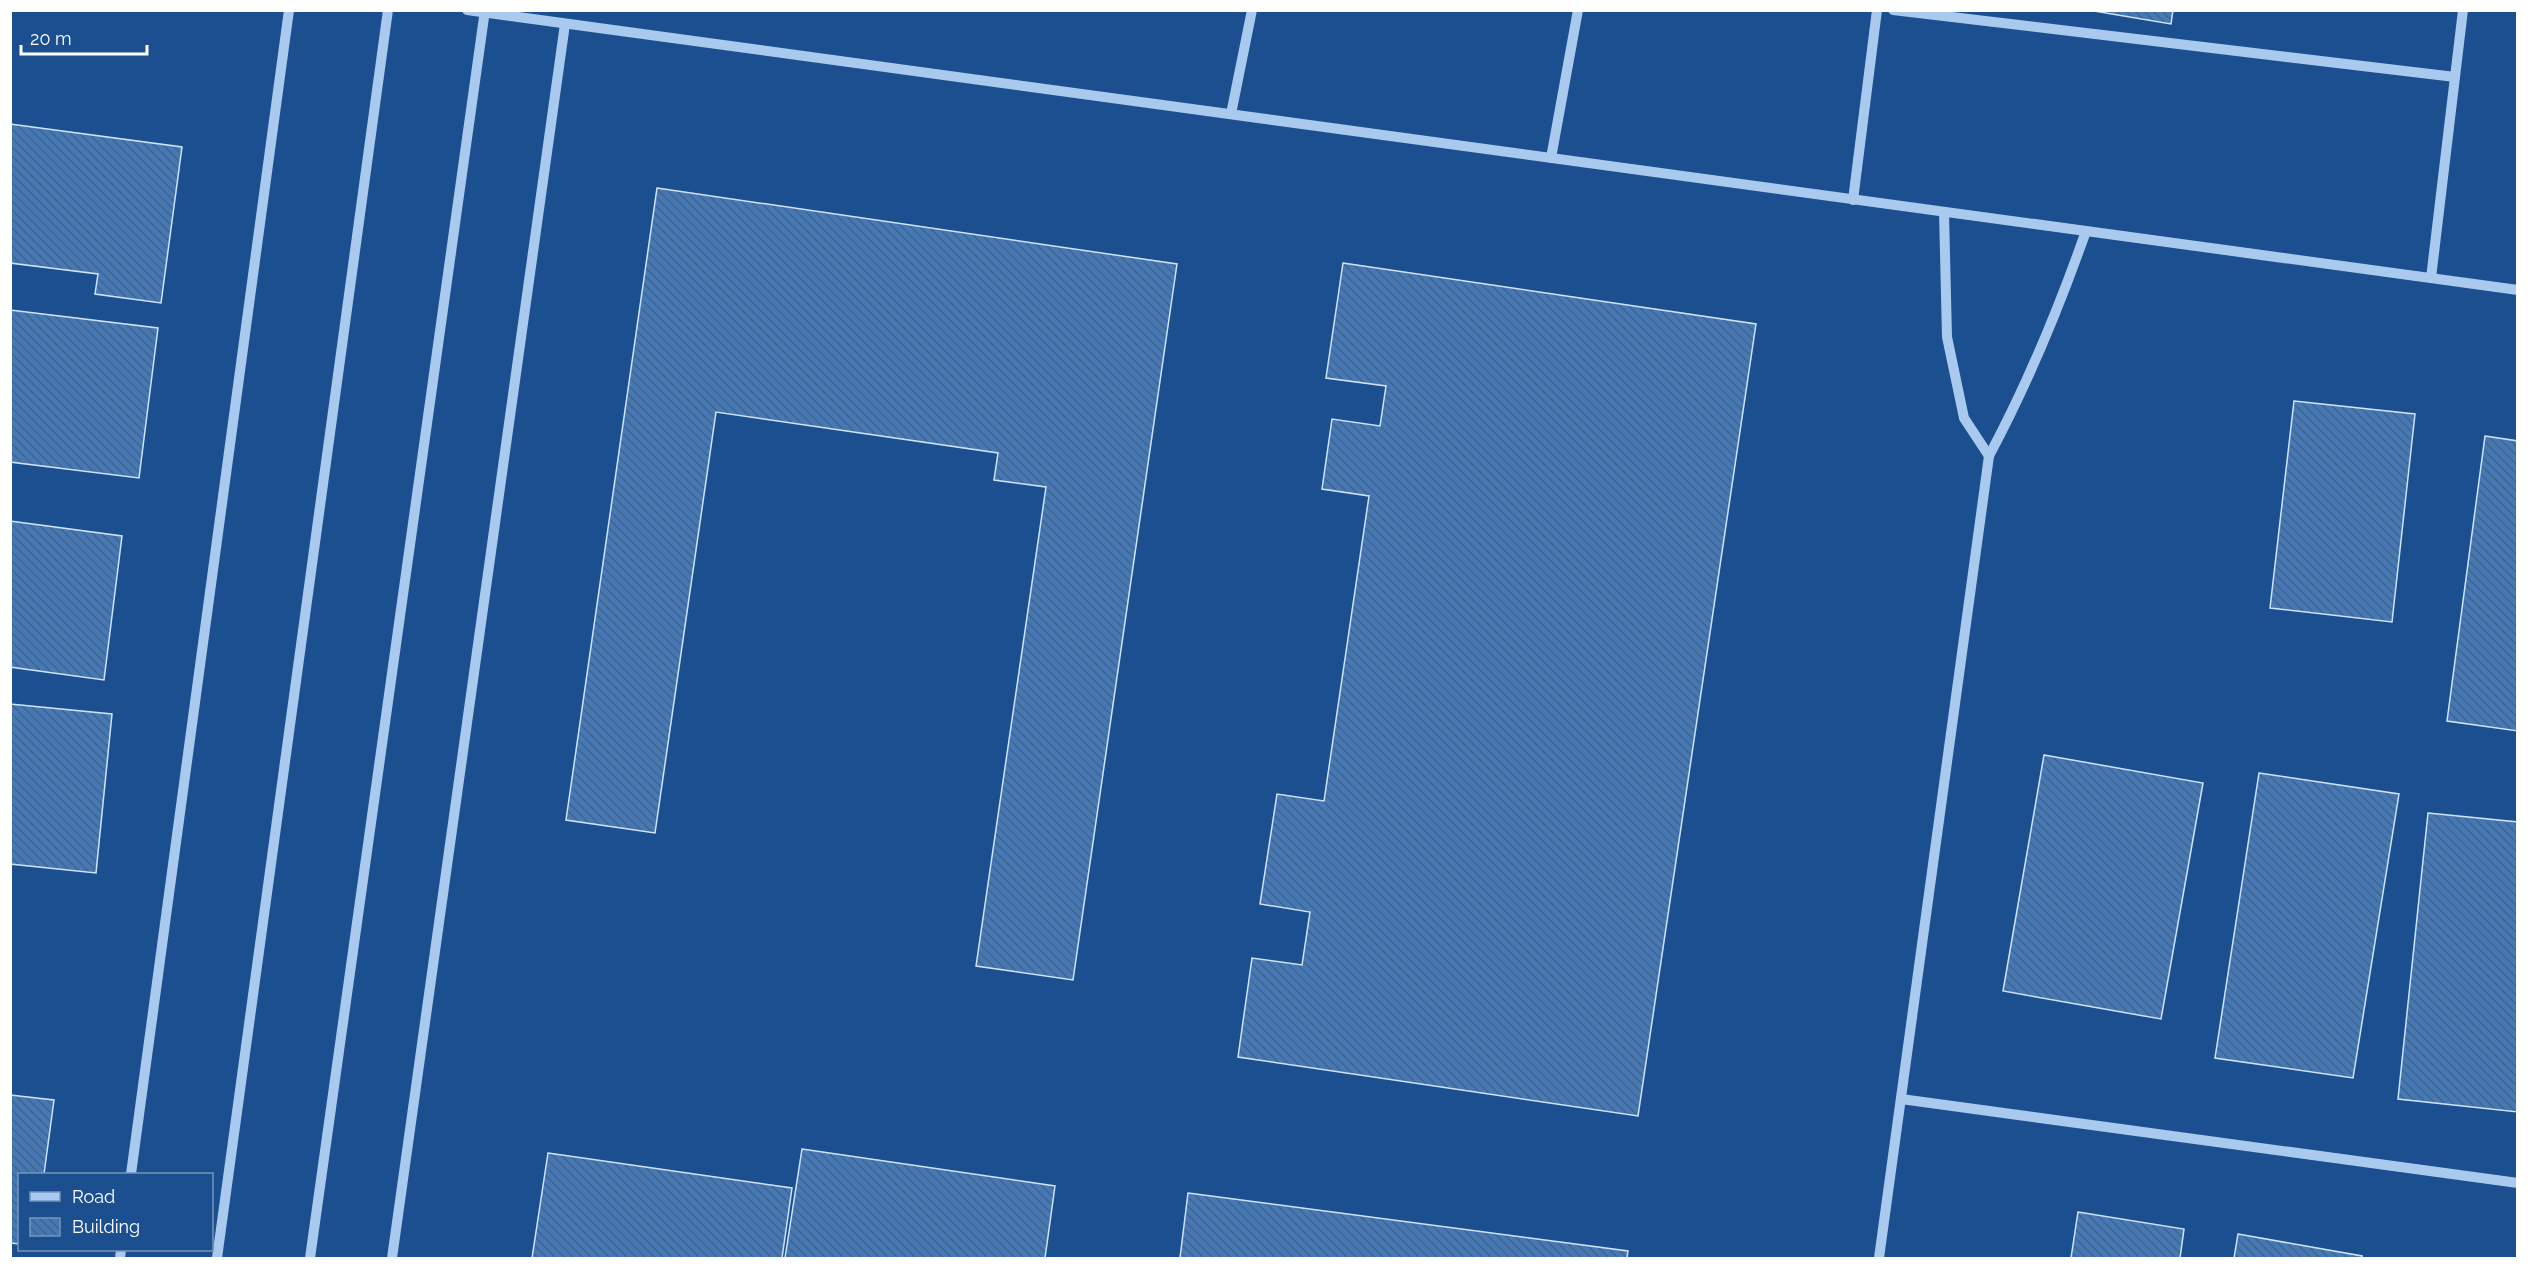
<svg xmlns="http://www.w3.org/2000/svg" width="2528" height="1269" font-family="Raleway,sans-serif">
	<style>
		.building { fill: url(#building-back-hatch); stroke: #cfe3fa; stroke-width: 1.5 }
		.lines { fill: none; stroke-linecap: round; stroke-linejoin: round }
		.minor { stroke: #a9c9ee; stroke-width: 10 }
	</style>
	<defs>
		<pattern id="building-back-hatch" width="6" height="6" patternUnits="userSpaceOnUse" patternTransform="scale(1.5)"><rect width="6" height="6" fill="#4478b7"/><path d="M-1 5l2 2M0 0l6 6M5-1l2 2" fill="none" stroke="#486282"/></pattern>
	</defs>
	<rect width="100%" height="100%" fill="#1b4f8f"/>
	<g class="building">
		<path d="M 2088,10 L 2173,10 L 2171,24 Z"/>
		<path d="M 10,124 L 182,147 L 161,303 L 95,294 L 98,274 L 10,263 Z"/>
		<path d="M 657,188 L 1177,264 L 1073,980 L 976,966 L 1046,487 L 994,480 L 998,453 L 716,412 L 655,833 L 566,820 Z"/>
		<path d="M 1343,263 L 1756,324 L 1638,1116 L 1238,1057 L 1252,958 L 1302,965 L 1310,912 L 1260,904 L 1277,794 L 1324,801 L 1369,496 L 1322,489 L 1332,419 L 1380,426 L 1386,386 L 1326,378 Z"/>
		<path d="M 10,310 L 158,328 L 139,478 L 10,462 Z"/>
		<path d="M 2294,401 L 2415,414 L 2392,622 L 2270,608 Z"/>
		<path d="M 2485,436 L 2518,441 L 2518,731 L 2447,721 Z"/>
		<path d="M 10,521 L 122,536 L 104,680 L 10,667 Z"/>
		<path d="M 10,704 L 112,714 L 96,873 L 10,864 Z"/>
		<path d="M 2044,755 L 2203,783 L 2161,1019 L 2003,991 Z"/>
		<path d="M 2259,773 L 2399,794 L 2353,1078 L 2215,1058 Z"/>
		<path d="M 2428,813 L 2518,822 L 2518,1112 L 2398,1099 Z"/>
		<path d="M 10,1095 L 54,1100 L 44,1174 L 20,1174 L 20,1244 L 10,1243 Z"/>
		<path d="M 802,1149 L 1055,1186 L 1045,1258 L 785,1258 Z"/>
		<path d="M 548,1153 L 792,1188 L 782,1258 L 532,1258 Z"/>
		<path d="M 1188,1193 L 1628,1251 L 1627,1258 L 1180,1258 Z"/>
		<path d="M 2078,1212 L 2184,1229 L 2180,1258 L 2071,1258 Z"/>
		<path d="M 2238,1234 L 2362,1256 L 2362,1258 L 2234,1258 Z"/>
	</g>
	<g class="lines">
		<g class="minor">
			<path d="M 467,10 L 2518,290"/>
			<path d="M 1893,10 L 2455,77"/>
			<path d="M 1231,114 L 1252,10"/>
			<path d="M 1551,158 L 1578,10"/>
			<path d="M 1853,200 L 1877,10"/>
			<path d="M 1944,212 L 1947,337 L 1964,418 L 1989,456"/>
			<path d="M 2431,278 L 2463,10"/>
			<path d="M 1901,1099 L 2518,1183"/>
			<path d="M 131,1174 L 289,10"/>
			<path d="M 120,1258 L 121,1250"/>
			<path d="M 217,1258 L 388,10"/>
			<path d="M 310,1258 L 485,10"/>
			<path d="M 392,1258 L 565,24"/>
			<path d="M 1879,1258 L 1989,456 C 2027,385 2059,308 2086,231"/>
		</g>
	</g>
	<rect width="2528" height="1269" fill="none" stroke="#ffffff" stroke-width="24"/>
	<rect x="18" y="1173" width="195" height="78" fill="#1b4f8f" stroke="#7695bc" stroke-width="1.5"/>
	<rect x="30" y="1192" width="30" height="9" fill="#a9c9ee" stroke="#7695bc" stroke-width="1.5"/>
	<text x="72" y="1203" font-size="18" fill="#ffffff">Road</text>
	<rect x="30" y="1218" width="30" height="18" fill="url(#building-back-hatch)" stroke="#7695bc" stroke-width="1.5"/>
	<text x="72" y="1233" font-size="18" fill="#ffffff">Building</text>
	<path d="M21 45v9h126v-9" fill="none" stroke="#ffffff" stroke-width="3"/>
	<text x="30" y="45" font-size="18" fill="#ffffff" stroke="#1b4f8f" stroke-width="4.5" paint-order="stroke">20 m</text>
</svg>
